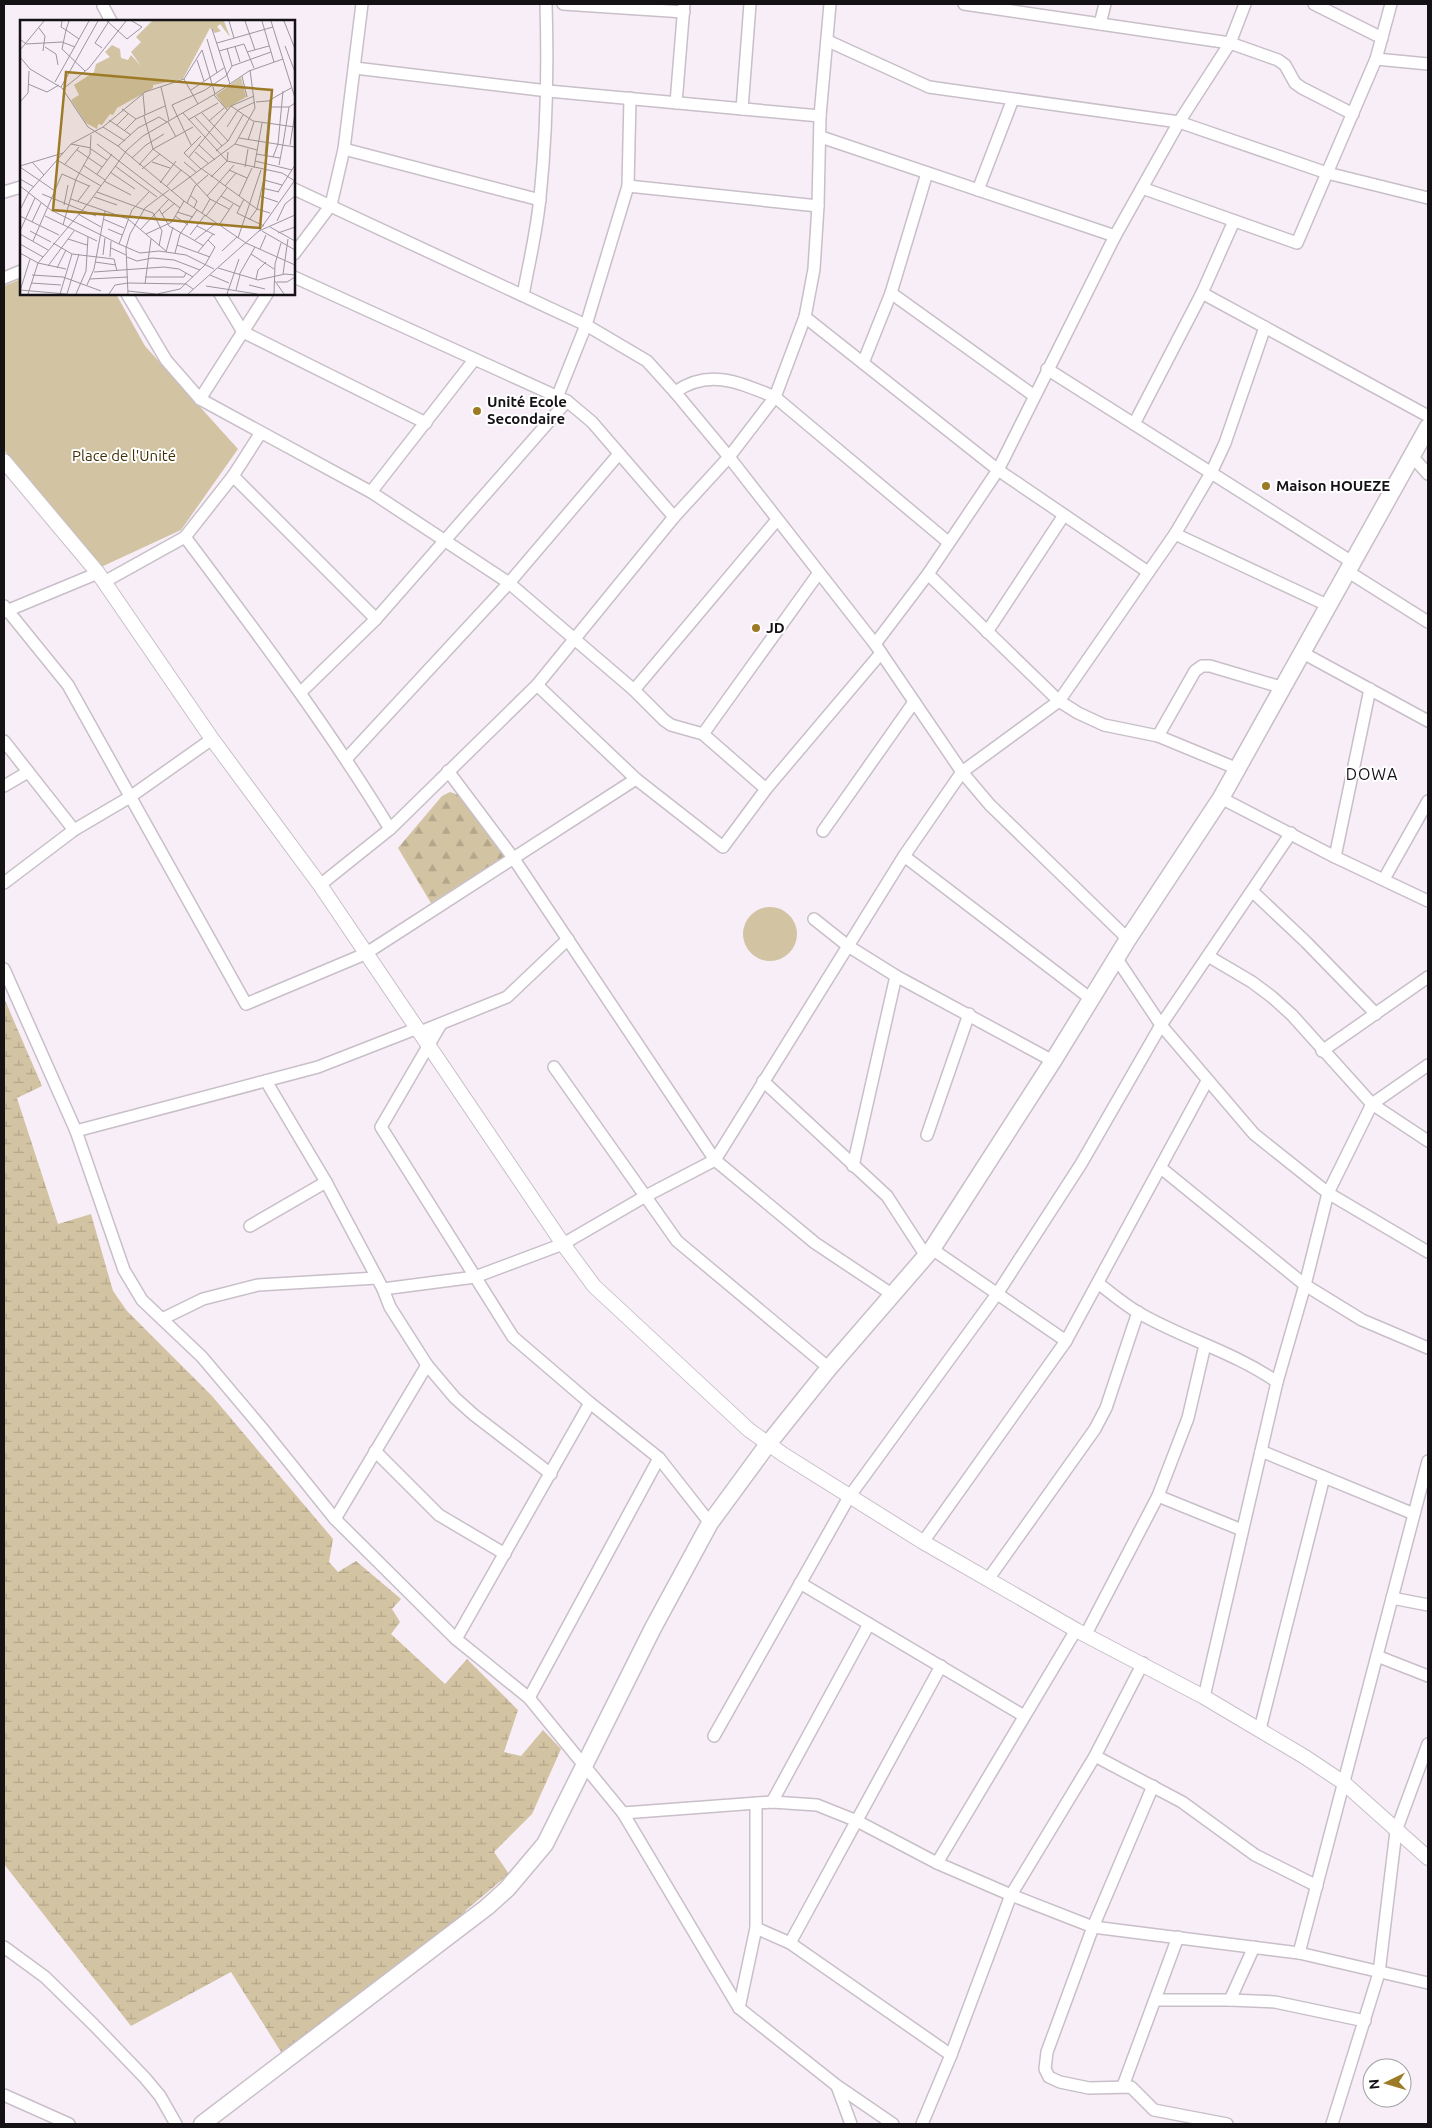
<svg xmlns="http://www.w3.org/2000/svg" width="1432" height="2128" font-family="Ubuntu,sans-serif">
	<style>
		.forest { fill: url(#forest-firs) }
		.wetland { fill: url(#wetland-marsh) }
		.green { fill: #d2c3a2 }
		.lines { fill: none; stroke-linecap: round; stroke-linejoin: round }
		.minor-casing { stroke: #c8bfc9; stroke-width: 14 }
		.tertiary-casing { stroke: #c8bfc9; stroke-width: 16 }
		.secondary-casing { stroke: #c8bfc9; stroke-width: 19 }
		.minor { stroke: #fff; stroke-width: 11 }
		.tertiary { stroke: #fff; stroke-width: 14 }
		.secondary { stroke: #fff; stroke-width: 16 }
		.poi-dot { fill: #9d7b26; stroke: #fff; stroke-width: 2 }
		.labels { text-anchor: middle; stroke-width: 4; stroke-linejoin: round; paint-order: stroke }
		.poi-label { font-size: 15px; font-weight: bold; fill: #151216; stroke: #fff; text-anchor: start }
		.park-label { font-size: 15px; fill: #413004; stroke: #fff }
		.neighbourhood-label { font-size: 16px; letter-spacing: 1px; fill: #151216; stroke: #fff }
		.inset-road { fill: none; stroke: #9d969e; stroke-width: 1 }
		.view { fill: #9d7b26; fill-opacity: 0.15; stroke: #9d7b26; stroke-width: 2.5 }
		.inset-edge { fill: none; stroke: #151216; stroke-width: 2.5 }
	</style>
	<defs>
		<pattern id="forest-firs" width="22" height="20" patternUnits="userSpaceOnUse" patternTransform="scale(1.25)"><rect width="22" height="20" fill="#d2c3a2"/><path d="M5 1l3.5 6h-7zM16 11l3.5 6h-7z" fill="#b3a68b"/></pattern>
		<pattern id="wetland-marsh" width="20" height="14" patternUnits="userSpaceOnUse" patternTransform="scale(1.25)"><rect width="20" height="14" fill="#d2c3a2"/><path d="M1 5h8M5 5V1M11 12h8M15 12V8" fill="none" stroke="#b3a68b"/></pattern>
	</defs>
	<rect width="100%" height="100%" fill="#f7eef8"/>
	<path class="forest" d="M 450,792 L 459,795 L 504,857 L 431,903 L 398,848 L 442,796 Z"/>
	<path class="wetland" d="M 4,998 L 42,1086 L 17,1098 L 58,1224 L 91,1214 L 113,1291 L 127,1311 L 212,1396 L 333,1539 L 329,1562 L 338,1572 L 356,1561 L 401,1599 L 392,1609 L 400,1622 L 391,1634 L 445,1684 L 467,1659 L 518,1710 L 504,1752 L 521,1756 L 543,1730 L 561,1749 L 532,1814 L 494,1852 L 509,1874 L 466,1910 L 459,1922 L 379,1984 L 281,2052 L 231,1972 L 131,2026 L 4,1864 Z"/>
	<g class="green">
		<path d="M 21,279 L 21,294 L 116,294 L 145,346 L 238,449 L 181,530 L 101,567 L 4,450 L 4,286 Z"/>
		<circle cx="770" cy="934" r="27"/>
	</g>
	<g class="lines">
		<defs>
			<g id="minor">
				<path d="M 563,4 L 684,12"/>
				<path d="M 964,4 L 1230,43 L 1278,60 L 1285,65 L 1295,83 L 1302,88 L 1353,114"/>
				<path d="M 1314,4 L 1382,38"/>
				<path d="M 103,6 L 111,21"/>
				<path d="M 1100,24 L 1105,4"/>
				<path d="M 828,41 L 929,87 L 1179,122 L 1327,173 L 1428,198"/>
				<path d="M 1376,59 L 1428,64"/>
				<path d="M 355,68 L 548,91 L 820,116"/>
				<path d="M 676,103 L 684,5"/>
				<path d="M 742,109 L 750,4"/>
				<path d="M 821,137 L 1115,236"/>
				<path d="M 344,149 L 540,200"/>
				<path d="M 628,186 L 818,206"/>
				<path d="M 1142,188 L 1297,243 L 1376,59 L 1391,4"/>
				<path d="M 294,189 L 586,325 L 647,361 L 675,392 L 729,457 L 875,644 L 962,772 L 990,805 L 1128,939"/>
				<path d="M 978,190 L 1013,99"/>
				<path d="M 4,192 L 21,187"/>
				<path d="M 294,254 L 331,205 L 344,149 L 362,4"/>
				<path d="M 294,277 L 567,401 L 592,422 L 674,517"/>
				<path d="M 4,278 L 21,271"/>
				<path d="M 891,293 L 1033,395"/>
				<path d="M 1202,293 L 1428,416"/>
				<path d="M 127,294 L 166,360 L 200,399 L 371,492 L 509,583 L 634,690 L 664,720 L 671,725 L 703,734 L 766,789"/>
				<path d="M 220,294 L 243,332 L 426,423"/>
				<path d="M 523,295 C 529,263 537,230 540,197 C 547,131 548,70 546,4"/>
				<path d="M 805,317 L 998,470 L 1148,572"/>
				<path d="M 863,363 L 891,293 L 927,173"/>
				<path d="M 1047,369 L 1352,562"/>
				<path d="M 675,392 C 710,368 740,383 775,397 L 948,542"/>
				<path d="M 558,395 L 586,325 L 628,186 L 630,98"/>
				<path d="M 200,399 L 267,294"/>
				<path d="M 1134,424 L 1202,293 L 1234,221"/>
				<path d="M 1411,455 L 1428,474"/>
				<path d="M 233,476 L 376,619"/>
				<path d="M 371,492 L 474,360"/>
				<path d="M 1175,534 L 1329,606"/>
				<path d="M 185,537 C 257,633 328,727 390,829"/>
				<path d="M 1347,571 L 1428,622"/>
				<path d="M 928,574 L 1059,701 L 1078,713 L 1104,725 L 1158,736 L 1238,769"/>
				<path d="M 104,582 L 185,537 L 233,476 L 260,434"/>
				<path d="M 4,606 L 68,685 L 246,1004 L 365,954 L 636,779"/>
				<path d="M 4,612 L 98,573"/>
				<path d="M 987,632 L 1064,515"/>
				<path d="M 875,644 L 928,574 L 998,470 L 1115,236 L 1179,122 L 1230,43 L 1245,4"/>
				<path d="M 1303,653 L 1428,721"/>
				<path d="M 537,685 L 636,779 L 723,847 L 766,789 L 881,653"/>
				<path d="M 634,690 L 776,521"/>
				<path d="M 301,692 L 376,619 L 567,401"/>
				<path d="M 703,734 L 818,574"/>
				<path d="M 1158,736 L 1195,671 L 1202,666 L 1210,666 L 1284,688"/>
				<path d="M 4,741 L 74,830"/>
				<path d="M 347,758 L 509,583 L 618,455"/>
				<path d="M 448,771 L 514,859 L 715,1160 L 815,1243 L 893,1295"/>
				<path d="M 4,786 L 28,772"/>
				<path d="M 1221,798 L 1335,857 L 1428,901"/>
				<path d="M 823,831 L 914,702"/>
				<path d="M 904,856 L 1091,999"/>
				<path d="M 1335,857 L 1370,689"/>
				<path d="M 1384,879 L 1428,801"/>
				<path d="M 4,883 L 74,830 L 130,797 L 212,739"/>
				<path d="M 320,885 L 390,829 L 537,685 L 674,517 L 729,457 L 775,397 L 805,317 L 814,269 L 818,206 L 820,116 L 830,4"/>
				<path d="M 1252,891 L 1306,942 L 1376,1014"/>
				<path d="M 814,919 L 848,946 L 896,976 L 1053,1061"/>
				<path d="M 1208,956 L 1252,982 L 1272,997 L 1292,1015 L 1372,1104 L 1428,1141"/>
				<path d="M 1117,959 L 1161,1025 L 1254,1134 L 1328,1193 L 1428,1252"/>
				<path d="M 4,969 L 76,1131 L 124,1270 L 142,1300 L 202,1357 L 261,1427 L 335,1519 L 456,1639 L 529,1698 L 623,1813 L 739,2008 L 836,2085 L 893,2124"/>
				<path d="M 441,1024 L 381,1127 L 513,1337 L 590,1403 L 659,1458 L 710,1523"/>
				<path d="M 420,1032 L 507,997 L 568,939"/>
				<path d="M 1322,1051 L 1428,977"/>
				<path d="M 554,1067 L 677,1241 L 829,1368"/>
				<path d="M 266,1081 L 326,1182 L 383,1289 L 390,1307 L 427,1365 L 455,1398 L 474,1415 L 551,1474"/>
				<path d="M 763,1081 L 887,1196 L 926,1256"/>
				<path d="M 76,1131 L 318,1067 L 418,1028"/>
				<path d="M 927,1135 L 969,1014"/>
				<path d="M 853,1166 L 896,976"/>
				<path d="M 1161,1168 L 1305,1285 L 1362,1320 L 1428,1348"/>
				<path d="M 250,1226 L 326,1182"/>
				<path d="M 932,1249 L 1066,1341"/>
				<path d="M 1098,1283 C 1111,1293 1125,1305 1139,1313 C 1184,1339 1234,1352 1277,1382"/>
				<path d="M 383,1289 L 475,1277 L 563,1244 L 644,1197 L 715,1160 L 904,856 L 962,772 L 1059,701 L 1175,534 L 1211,473 L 1225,443 L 1265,327"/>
				<path d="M 162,1319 L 203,1299 L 258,1285 L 377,1278"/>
				<path d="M 375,1451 L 439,1515 L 505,1554"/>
				<path d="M 1261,1451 L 1414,1514"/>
				<path d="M 1158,1496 L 1242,1530"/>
				<path d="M 335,1519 L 427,1365"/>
				<path d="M 923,1542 L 1066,1341 L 1207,1081"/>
				<path d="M 989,1578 L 1095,1429 L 1106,1408 L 1138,1312"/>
				<path d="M 800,1583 L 1024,1716"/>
				<path d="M 1392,1598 L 1428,1605"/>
				<path d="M 1086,1634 L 1158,1496 L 1188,1418 L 1205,1345"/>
				<path d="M 456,1639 L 590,1403"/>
				<path d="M 1377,1656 L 1428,1676"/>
				<path d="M 1204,1697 L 1277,1382 L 1305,1285 L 1328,1193 L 1372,1104 L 1428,1065"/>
				<path d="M 529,1698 L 659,1458"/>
				<path d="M 1260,1729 L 1324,1477"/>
				<path d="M 714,1736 L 849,1497 L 997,1294 L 1081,1164 L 1161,1025 L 1291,833"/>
				<path d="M 1095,1756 L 1182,1802 L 1255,1855 L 1317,1886"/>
				<path d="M 1153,1786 L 1093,1927 L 1047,2052 L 1045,2069 L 1049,2077 L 1060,2082 L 1089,2088 L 1131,2087 L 1154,2110 L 1227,2124"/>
				<path d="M 772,1802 L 869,1624"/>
				<path d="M 623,1813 L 772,1802 L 817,1805 L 857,1821 L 937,1863 L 1011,1895 L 1093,1927 L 1299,1953 L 1428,1983"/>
				<path d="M 937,1863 L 1076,1630"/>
				<path d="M 756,1928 L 790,1943 L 951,2055"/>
				<path d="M 790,1943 L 941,1666"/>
				<path d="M 4,1947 L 45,1977 L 94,2025 L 145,2078 L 160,2096 L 176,2124"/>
				<path d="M 1299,1953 L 1428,1461"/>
				<path d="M 1156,2000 L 1230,2000 L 1275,2002 L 1365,2021"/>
				<path d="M 1230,2000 L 1254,1947"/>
				<path d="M 739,2008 L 756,1928 L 756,1803"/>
				<path d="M 837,2086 L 851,2124"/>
				<path d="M 1123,2086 L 1178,1937"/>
				<path d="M 4,2095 L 69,2124"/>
				<path d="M 922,2124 L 951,2055 L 1011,1895 L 1095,1756 L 1143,1663"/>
				<path d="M 1332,2124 L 1379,1973 L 1396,1831 L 1428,1744"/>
			</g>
			<path id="tertiary" d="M 4,461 L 98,573 L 212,739 L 320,885 L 563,1244 L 594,1286 L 749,1430 L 784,1455 L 923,1542 L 1076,1630 L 1204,1697 L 1305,1757 L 1344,1783 L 1428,1858"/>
			<path id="secondary" d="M 202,2124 L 487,1907 L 507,1889 L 545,1844 L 653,1628 L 710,1523 L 768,1444 L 829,1368 L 932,1249 L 1053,1061 L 1128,939 L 1221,798 L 1428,427"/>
		</defs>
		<use href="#minor" class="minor-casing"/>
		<use href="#tertiary" class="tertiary-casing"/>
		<use href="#secondary" class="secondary-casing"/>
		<use href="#minor" class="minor"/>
		<use href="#tertiary" class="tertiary"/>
		<use href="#secondary" class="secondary"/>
	</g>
	<g class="poi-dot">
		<circle cx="477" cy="411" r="5"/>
		<circle cx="1266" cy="486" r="5"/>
		<circle cx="756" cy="628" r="5"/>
	</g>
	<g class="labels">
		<g class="poi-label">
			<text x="487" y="407">Unité Ecole<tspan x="487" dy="17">Secondaire</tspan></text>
			<text x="1276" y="491">Maison HOUEZE</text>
			<text x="766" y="633">JD</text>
		</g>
		<g class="park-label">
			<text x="124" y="461">Place de l'Unité</text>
		</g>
		<g class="neighbourhood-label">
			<text x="1372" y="780">DOWA</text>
		</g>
	</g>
	<g transform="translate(20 20)">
		<rect width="275" height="275" fill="#f7eef8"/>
		<path d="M 132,1 L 204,1 L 210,17 L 200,4 L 197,7 L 201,11 L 195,13 L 190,8 L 163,59 L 133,65 L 133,68 L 97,88 L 93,95 L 90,94 L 82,105 L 78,104 L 77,109 L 66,103 L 51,80 L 59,75 L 54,65 L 74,52 L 76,44 L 90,37 L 85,32 L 92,25 L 100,29 L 101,38 L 108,40 L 111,35 L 121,46 L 111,32 L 121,22 L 116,17 Z" fill="#d2c3a2"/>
		<path d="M 221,57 L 226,77 L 206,89 L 196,75 Z" fill="#d2c3a2"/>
		<path class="inset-road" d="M 42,1 L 41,7 L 46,10 L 42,29 L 65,51M 49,1 L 46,10 L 59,19M 87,1 L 107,19 L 122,7 L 112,1M 209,1 L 214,18M 225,1 L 235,30M 242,1 L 254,42M 251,1 L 275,78M 264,1 L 275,29M 19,8 L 25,16 L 23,31M 192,9 L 210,64M 0,19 L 6,24 L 42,22 L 55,27M 187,19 L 197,53M 197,23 L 253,7M 215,26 L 220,42M 265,26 L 275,52M 25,27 L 36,34 L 38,45M 82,28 L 75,23 L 89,1M 207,28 L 212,46M 0,30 L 24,1M 182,30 L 195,74M 199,31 L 224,24 L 234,48M 227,32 L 249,26M 0,37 L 10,49 L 42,68 L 68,107 L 98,126 L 164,181 L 226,223 L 275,245M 177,40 L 184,61M 222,56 L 227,77M 164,59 L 178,84M 35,62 L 69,1M 8,64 L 27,72 L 39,65M 41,67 L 78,1M 141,67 L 149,101M 43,69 L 69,48 L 106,1M 171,70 L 204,48M 123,74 L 125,95M 194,75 L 208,91M 0,82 L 8,73 L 9,51M 236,82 L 248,81 L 271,68M 211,86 L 233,101 L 275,107M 251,87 L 269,87 L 275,83M 102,89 L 116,99M 163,93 L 207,141 L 262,153 L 275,161M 182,93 L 208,121M 124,96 L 133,129 L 169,156 L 190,179 L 209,189M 175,97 L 202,126M 89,100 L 111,115M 168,100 L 198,83M 189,101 L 204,88M 148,102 L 156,117M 97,105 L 108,94M 83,107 L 105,121M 207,107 L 218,90 L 235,82M 104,111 L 116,99 L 145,86M 181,116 L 164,133 L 181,149M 219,118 L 275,127M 228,120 L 234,102M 51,124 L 71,128M 77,124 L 160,188M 215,124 L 237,130M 263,124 L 269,87M 171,125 L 152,85 L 185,70 L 206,56 L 212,46 L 251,32M 179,125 L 195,140M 270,125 L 275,93M 98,126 L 118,108 L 139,97 L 147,102M 71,129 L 87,140M 57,130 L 82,147M 196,131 L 208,121 L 223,95M 175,132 L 189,144M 236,134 L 260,138M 245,136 L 250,80M 169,137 L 211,86 L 234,76M 253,137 L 258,124 L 263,71M 112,138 L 126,125 L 144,114M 37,140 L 81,166M 235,141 L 272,150M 12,142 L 24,155M 132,142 L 150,148M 164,142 L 176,152M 45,144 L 59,127M 63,145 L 85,160M 119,145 L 133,129 L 173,107M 259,145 L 263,124M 0,146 L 43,133M 95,146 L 137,177M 0,147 L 35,171M 225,147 L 228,129M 234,148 L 242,103M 122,149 L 140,134M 182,149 L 237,189 L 250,193M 209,150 L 227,158M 90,152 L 115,169M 77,154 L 92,134M 191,157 L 207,141 L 208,132M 0,159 L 14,167M 244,160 L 262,165M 84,161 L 111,175M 140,163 L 156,141M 0,166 L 31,190 L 99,224 L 120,233 L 139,231 L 166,235 L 194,249M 205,166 L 216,153M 146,167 L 161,150M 242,168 L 259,172M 151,171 L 215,124 L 235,88 L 230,50M 77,172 L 133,193 L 142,211 L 139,226M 258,172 L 275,145M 22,174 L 76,196M 171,176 L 177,181 L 174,188M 187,176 L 214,145M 201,176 L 220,187M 219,176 L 232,148M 240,176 L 258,182M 74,177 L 97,185M 51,179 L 108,199 L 146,231M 224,179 L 217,193 L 244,206M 58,181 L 70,165M 167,183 L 175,166 L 188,155M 44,185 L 48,165M 139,189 L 149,206 L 184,226M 0,190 L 9,172 L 51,124 L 83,107 L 125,72 L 164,59 L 182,30M 157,192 L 173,197M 182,193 L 190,179M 58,194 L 81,207M 142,194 L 155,183M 0,196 L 39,215M 25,196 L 77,221M 155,196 L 168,205M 186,196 L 207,168M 83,199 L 104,208M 229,200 L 237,189 L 246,150M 257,201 L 265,184 L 275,176M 12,202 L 21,183M 43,205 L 56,159 L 70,134 L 71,115M 199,205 L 213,184M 177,206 L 195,215M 250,207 L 275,221M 88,209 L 102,215M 120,210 L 149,179M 0,211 L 15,178M 10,211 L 31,222M 239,211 L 275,160M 242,211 L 275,230M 258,213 L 275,207M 0,214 L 28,230M 126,214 L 152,202 L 164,181M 170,215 L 185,195M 218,218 L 241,150M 48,219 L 67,225M 175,220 L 196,203M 13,221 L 42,154 L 69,166M 33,223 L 52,234 L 94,239 L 97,251M 0,224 L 23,237M 99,224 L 112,190 L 129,172M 157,225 L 190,237M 91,228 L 106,235M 240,229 L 246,215M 202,231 L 217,217M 146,232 L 153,207M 178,232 L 193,214M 0,233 L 18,243 L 46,249M 155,233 L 160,214 L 177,190M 231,234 L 254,249M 83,235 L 85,218M 90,237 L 91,221M 107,237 L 117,241 L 132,238 L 154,240 L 180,250M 75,242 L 96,245M 28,246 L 54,211M 37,248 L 46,230M 198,248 L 238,260 L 265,254 L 275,255M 74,252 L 144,247 L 159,249 L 173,257M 263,254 L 268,219M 12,255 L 43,257 L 81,271M 190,255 L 209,263M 219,255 L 235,227M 125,257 L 164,257 L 166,253M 70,259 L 108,257M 236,259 L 238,250 L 246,242M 255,261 L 264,274M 257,262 L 267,262 L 275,257M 11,263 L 41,265M 125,264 L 131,219M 67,265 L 74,249 L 85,191M 229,265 L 245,269M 186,266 L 237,274M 0,270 L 46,274M 216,270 L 220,255M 0,271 L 10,239M 108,271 L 136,274M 8,274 L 18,243 L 70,181 L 107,130 L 123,116 L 195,74 L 229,51 L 263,39M 40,274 L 52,234M 47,274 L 59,234M 56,274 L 66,251 L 68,217M 89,274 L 95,265 L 108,263 L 166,264 L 173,269M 108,274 L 106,228 L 110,214 L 125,188 L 149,170M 137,274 L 160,269 L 185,245 L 195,227 L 188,220M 168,274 L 239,211 L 275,195M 207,274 L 219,239M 254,274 L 255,244 L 261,223"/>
		<path class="view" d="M 46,52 L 252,70 L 240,208 L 33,190 Z"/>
		<rect width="275" height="275" class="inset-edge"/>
	</g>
	<rect width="1432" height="2128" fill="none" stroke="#151216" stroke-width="10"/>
	<g transform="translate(1387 2083) rotate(265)"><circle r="24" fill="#ffffff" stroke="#a1a0a2"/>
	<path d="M0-4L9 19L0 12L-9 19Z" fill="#9d7b26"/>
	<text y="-8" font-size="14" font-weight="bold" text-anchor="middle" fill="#151216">N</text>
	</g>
</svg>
